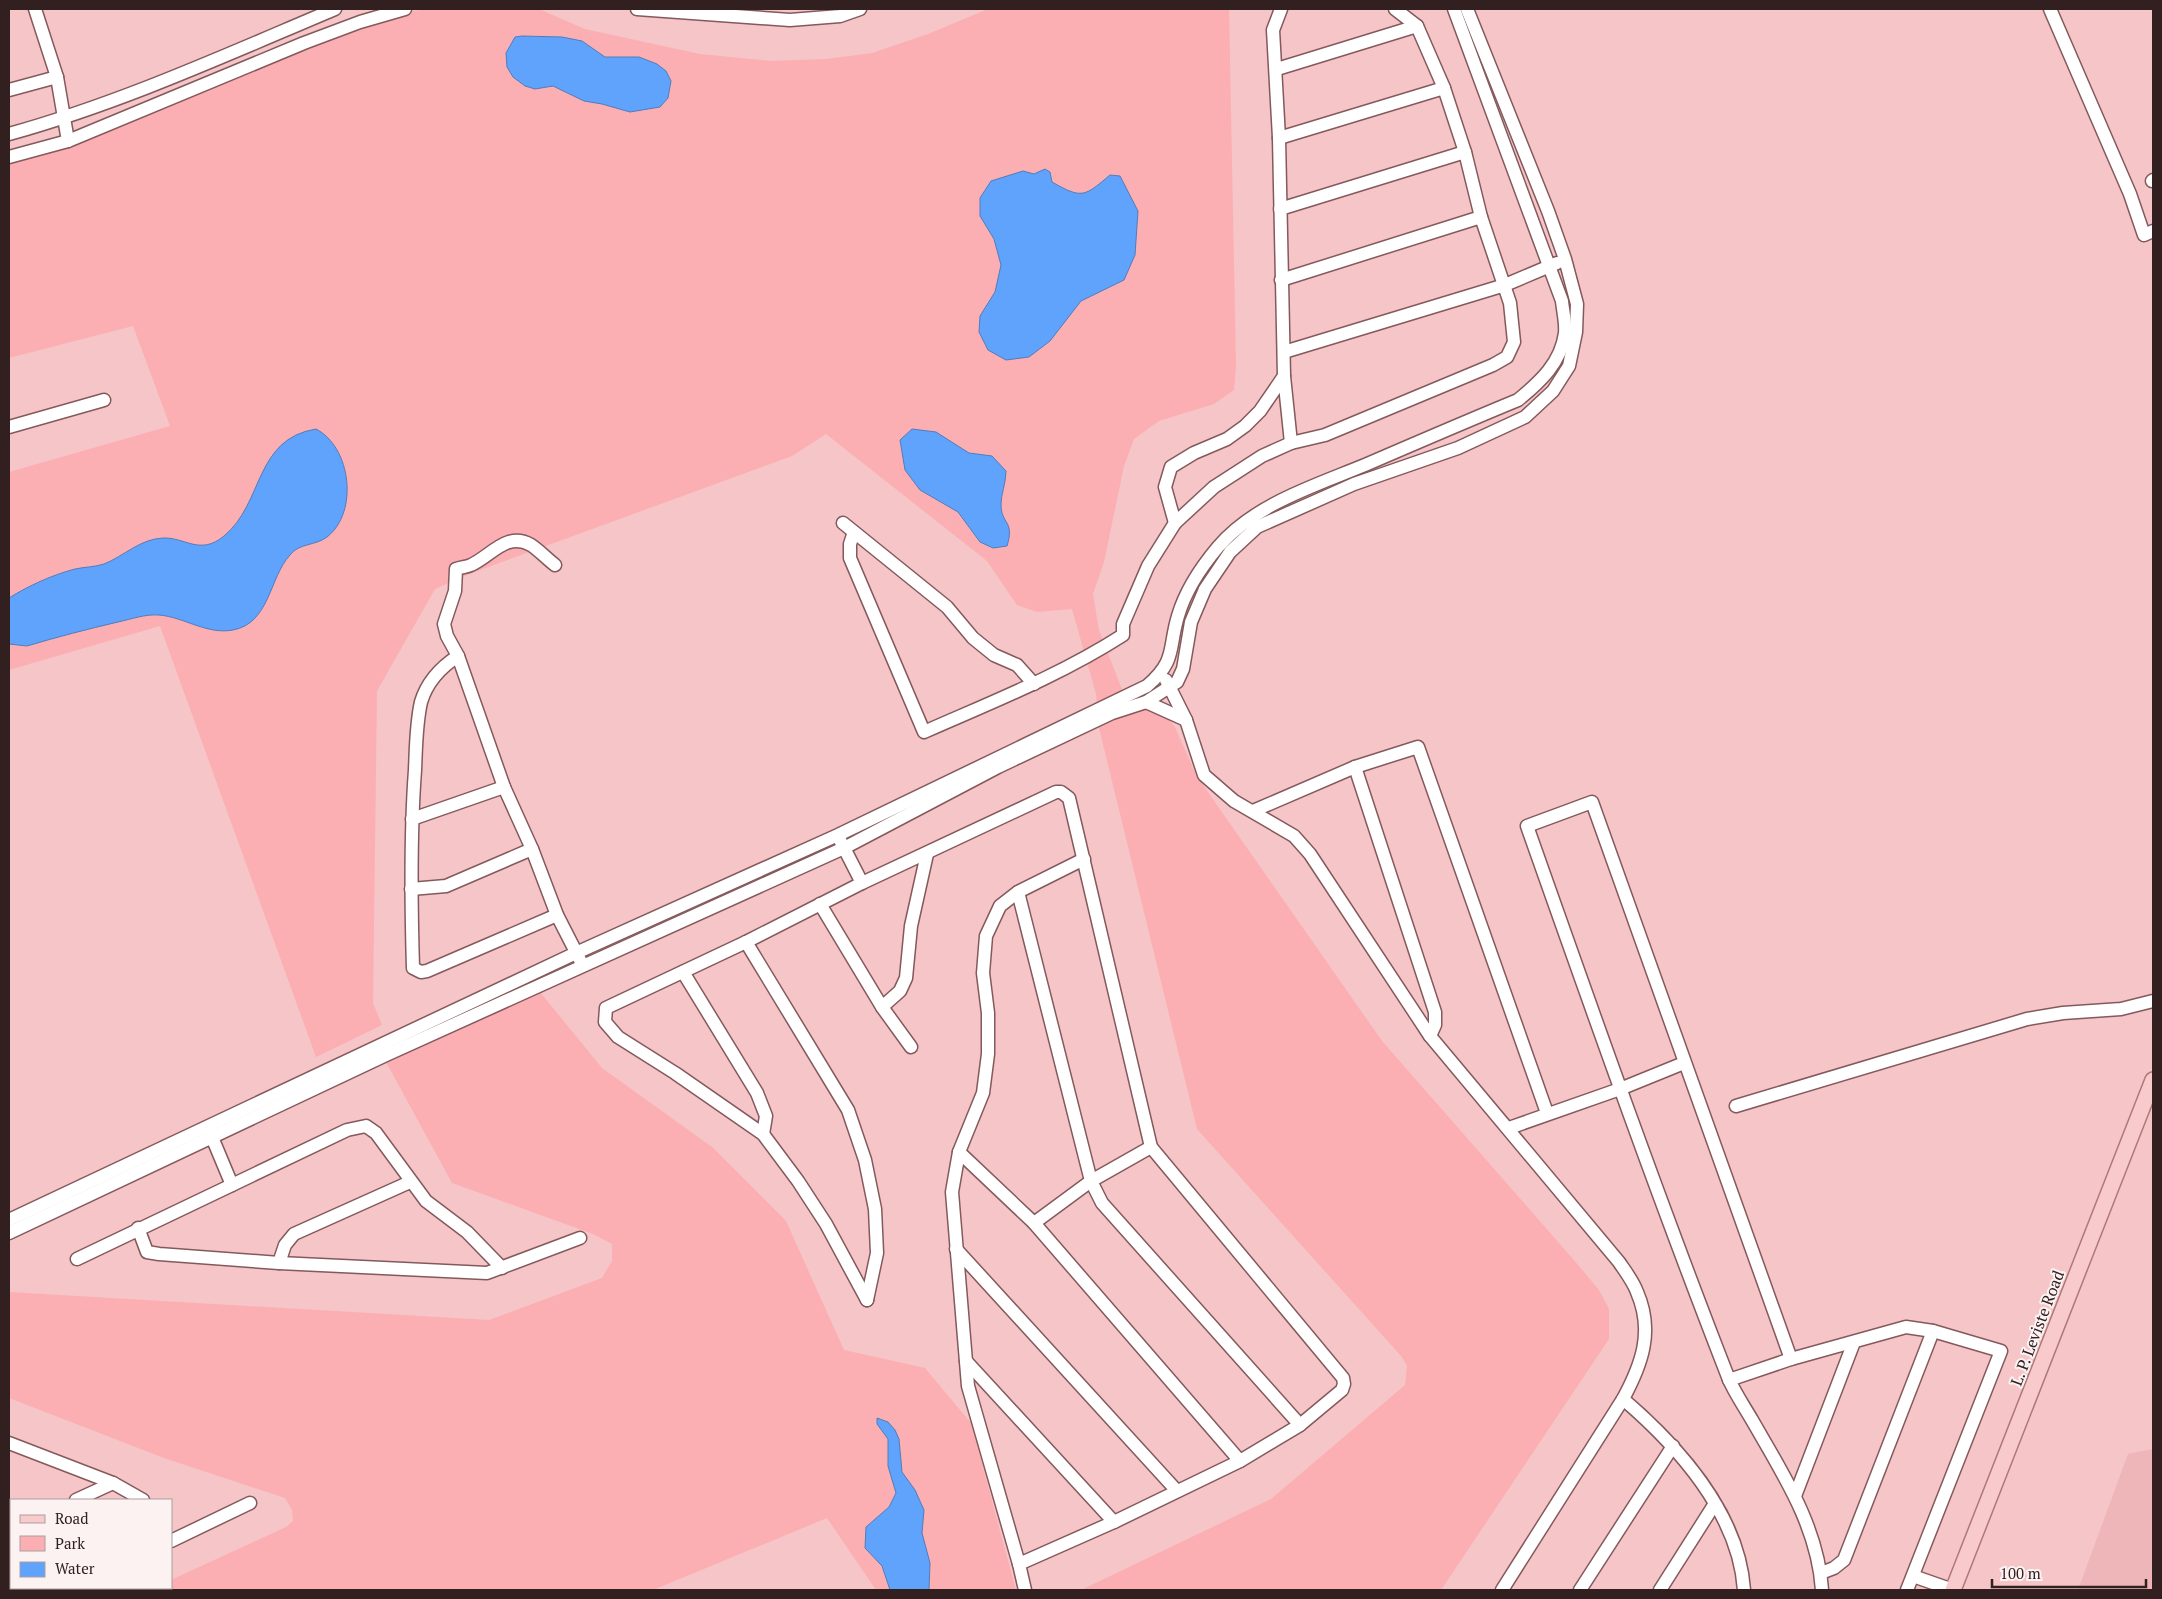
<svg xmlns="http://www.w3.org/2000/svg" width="2162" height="1599" font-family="'PT Serif',serif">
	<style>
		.built { fill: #eeb6b8 }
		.green { fill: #fbafb2 }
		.water { fill: #60a3fc; stroke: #527cba }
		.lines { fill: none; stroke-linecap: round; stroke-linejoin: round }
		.minor-casing { stroke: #84595c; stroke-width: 15 }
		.major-casing { stroke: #b0777a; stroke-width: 18 }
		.minor { stroke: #fff; stroke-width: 12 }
		.major { stroke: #f8cacc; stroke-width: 15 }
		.labels { text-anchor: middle; stroke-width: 4; stroke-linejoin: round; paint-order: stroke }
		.street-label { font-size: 16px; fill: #322021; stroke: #fcf2f2 }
	</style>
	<rect width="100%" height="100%" fill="#f6c5c7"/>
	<path class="built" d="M 2153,1449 L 2153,1590 L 2078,1590 L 2128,1454 Z"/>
	<g class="green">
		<path d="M 427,9 L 539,9 L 585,29 L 700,54 L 771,61 L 826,59 L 872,53 L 928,34 L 988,9 L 1229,9 L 1236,367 L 1234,390 L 1214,404 L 1159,421 L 1134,439 L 1124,466 L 1104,562 L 1093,594 L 1099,630 L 1131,713 L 1145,708 L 1161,710 L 1175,727 L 1196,775 L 1382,1041 L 1573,1259 L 1599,1290 L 1609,1309 L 1609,1339 L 1441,1590 L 1081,1590 L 1271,1499 L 1405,1385 L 1407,1366 L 1402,1357 L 1197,1129 L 1099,728 L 1096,694 L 1072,609 L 1037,612 L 1017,605 L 987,561 L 826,434 L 792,456 L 472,573 L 435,589 L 377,691 L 373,1003 L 382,1025 L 316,1057 L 160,626 L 9,670 L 9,472 L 170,426 L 133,326 L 9,358 L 9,161 L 399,13 Z"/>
		<path d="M 540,992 L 602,1068 L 712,1147 L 786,1221 L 844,1350 L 925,1368 L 971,1423 L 1016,1590 L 876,1590 L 827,1518 L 653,1590 L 148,1590 L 154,1588 L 171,1588 L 171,1580 L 286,1527 L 293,1521 L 292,1510 L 285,1498 L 164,1458 L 9,1398 L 9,1292 L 489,1320 L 602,1278 L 612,1261 L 612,1244 L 593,1234 L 452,1183 L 386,1062 Z"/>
	</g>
	<g class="water">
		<path d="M 522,36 L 562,37 L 582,41 L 605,57 L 639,57 L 657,64 L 666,71 L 671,81 L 668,98 L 660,107 L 630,112 L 602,104 L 584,101 L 553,86 L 535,89 L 525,86 L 513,77 L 507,67 L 506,53 L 515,37 Z"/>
		<path d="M 1045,169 L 1050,172 L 1052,182 C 1082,199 1084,197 1110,175 L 1120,176 L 1138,211 L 1135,255 L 1124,280 L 1081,301 L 1050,341 L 1029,357 L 1006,360 L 988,350 L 979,332 L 980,316 L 995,292 L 1001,265 L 994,239 L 980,216 L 980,198 L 991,181 L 1023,171 L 1034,174 Z"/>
		<path d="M 316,429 C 351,447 359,512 327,537 C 315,546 299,543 290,555 C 269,578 270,623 233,630 C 207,635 184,617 159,615 C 145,614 132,619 118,622 C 88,629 57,637 27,646 L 9,644 L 9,598 C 28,586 52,575 75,569 C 84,567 95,567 104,564 C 124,556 140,539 163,538 C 185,537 200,556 224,536 C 264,503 254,439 316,429 Z"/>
		<path d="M 912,429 L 936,432 L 969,453 L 992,456 L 1006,471 C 1006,483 1001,494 1001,504 C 1001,525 1015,520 1007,546 L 993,548 L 980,542 L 958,512 L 920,490 L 905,470 L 900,440 Z"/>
		<path d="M 877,1418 L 888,1422 L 895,1430 L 899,1439 L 902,1472 L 915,1490 L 924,1510 L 922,1533 L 930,1563 L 929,1590 L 890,1590 L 882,1566 L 865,1548 L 866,1527 L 889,1507 L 896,1493 L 888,1466 L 888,1439 L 877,1424 Z"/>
	</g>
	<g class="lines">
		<defs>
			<g id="minor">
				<path d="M 35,9 L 57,77 L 68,141"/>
				<path d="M 637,9 L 790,20 L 840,16 L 860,9"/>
				<path d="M 1281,9 L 1273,30 L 1279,138 L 1284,376 L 1291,443"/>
				<path d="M 2050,9 L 2130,194 L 2144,235 L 2153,231"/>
				<path d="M 1277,69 L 1417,26"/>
				<path d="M 9,90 L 57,77"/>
				<path d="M 9,134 C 121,103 228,54 335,9"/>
				<path d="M 1279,138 L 1444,88"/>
				<path d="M 9,157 L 68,141 L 304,43 L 360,22 L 405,9"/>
				<path d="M 2152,181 L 2153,180"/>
				<path d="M 1280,209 L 1465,152"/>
				<path d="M 1281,280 L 1481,217"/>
				<path d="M 1284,352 L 1505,285 L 1557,263"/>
				<path d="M 9,427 L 104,400"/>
				<path d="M 843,523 L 947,607 L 973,638 L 994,655 L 1017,665 L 1034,684"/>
				<path d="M 1175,523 L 1165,487 L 1171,467 L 1194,453 L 1227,439 L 1245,426 L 1260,411 L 1284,376"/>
				<path d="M 854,532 L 850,544 L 850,558 L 924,732 C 992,702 1061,675 1123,635 L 1123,624 L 1148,566 L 1175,523 L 1214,487 L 1262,456 L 1291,443 L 1325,435 L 1493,365 L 1507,357 L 1514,342 L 1510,303 L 1481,217 L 1465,152 L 1444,88 L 1417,26 L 1395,9"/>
				<path d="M 555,565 C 547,559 540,551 531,545 C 507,531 491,556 471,565 C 467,567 461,567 456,569 L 455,591 L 444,624 L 447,636 L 458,656 L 504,787 L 532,849 L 557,915 L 580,960"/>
				<path d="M 458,656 C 441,667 427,682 421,702 C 416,724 416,748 415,770 C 410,837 411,902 413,968 L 421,972 L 427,971 L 557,915"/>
				<path d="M 1166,680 L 1186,720 L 1204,775 L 1234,801 L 1294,836 L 1310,854 L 1430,1036 L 1619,1262 C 1625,1271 1633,1281 1637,1292 C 1654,1331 1642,1364 1623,1399 L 1502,1590"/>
				<path d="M 1146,702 L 1186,720"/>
				<path d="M 1355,767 L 1435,1012 L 1435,1025 L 1430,1036"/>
				<path d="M 1253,811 L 1355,767 L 1418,747 L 1547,1113"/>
				<path d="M 412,819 L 504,787"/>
				<path d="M 840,840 L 862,883"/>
				<path d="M 411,889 L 446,886 L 532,849"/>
				<path d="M 1018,892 L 1091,1181 L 1102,1203 L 1300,1425"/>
				<path d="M 820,904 L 882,1007 L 911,1047"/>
				<path d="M 746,942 L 848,1110 L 865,1160 L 875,1209 L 877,1253 L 867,1300"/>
				<path d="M 683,972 L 757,1093 L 766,1116 L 763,1134"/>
				<path d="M 882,1007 L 900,991 L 906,978 L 911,926 L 927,854"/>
				<path d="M 1736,1106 L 2027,1019 L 2063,1013 L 2121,1009 L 2153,1001"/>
				<path d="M 1509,1128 L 1620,1089 L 1684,1063"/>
				<path d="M 209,1130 L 232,1185"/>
				<path d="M 959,1152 L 1034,1223 L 1240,1461"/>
				<path d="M 9,1220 L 576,953 L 838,835 L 1147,686 C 1177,660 1168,649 1178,616 C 1185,592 1202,566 1218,547 C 1255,504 1314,486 1365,465 C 1416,443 1467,421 1518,400 C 1540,382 1561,363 1565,333 C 1566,323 1563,311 1562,301 L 1454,9"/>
				<path d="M 1034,1223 L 1091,1181 L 1151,1147"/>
				<path d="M 138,1228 L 147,1252 L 159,1254 L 279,1263 L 487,1273 L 580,1238"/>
				<path d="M 9,1233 L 386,1055 L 844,848 L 998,767 L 1112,713 L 1146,702 L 1177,682 L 1183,669 L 1191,622 L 1205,589 L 1230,552 L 1257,527 L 1354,484 L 1458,448 L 1525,417 L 1553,391 L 1569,366 L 1576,332 L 1577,304 L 1565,259 L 1548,211 L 1467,9"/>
				<path d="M 956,1249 L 1177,1491"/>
				<path d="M 77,1259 L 347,1130 L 366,1126 L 376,1133 L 426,1201 L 467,1232 L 502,1268"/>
				<path d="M 279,1263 L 285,1245 L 294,1234 L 410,1182"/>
				<path d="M 867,1300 L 826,1224 L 798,1181 L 763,1134 L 675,1073 L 618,1037 L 605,1022 L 606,1008 L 746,942 L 862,883 L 1056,792 L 1061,792 L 1069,798 L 1151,1147 L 1343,1378 L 1344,1384 L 1342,1390 L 1300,1425 L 1240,1461 L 1114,1522 L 1019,1564"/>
				<path d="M 1791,1359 L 1592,802 L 1527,826 C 1592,1010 1657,1195 1728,1377 C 1734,1392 1744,1406 1752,1420 C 1783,1474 1818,1527 1822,1590"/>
				<path d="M 966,1361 L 1114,1522"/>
				<path d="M 1729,1380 L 1791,1359 L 1906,1327 L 1933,1331 L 2001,1351 L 1907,1590"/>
				<path d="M 1623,1399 C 1678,1446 1739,1514 1744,1590"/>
				<path d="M 9,1443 L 113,1483 L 143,1500"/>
				<path d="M 1795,1496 L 1854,1342"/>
				<path d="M 76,1500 L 113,1483"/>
				<path d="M 9,1532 L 11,1531"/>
				<path d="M 171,1541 L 250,1503"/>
				<path d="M 1821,1573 L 1834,1568 L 1844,1560 L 1933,1331"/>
				<path d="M 1913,1576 L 1953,1590"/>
				<path d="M 65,1590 L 70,1588"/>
				<path d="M 1025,1590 L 1019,1564 L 968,1386 L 952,1192 L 959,1152 L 983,1093 L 988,1054 L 988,1013 L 983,973 L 986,936 L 1000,906 L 1018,892 L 1084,859"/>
				<path d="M 1580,1590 L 1673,1446"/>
				<path d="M 1660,1590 L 1714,1505"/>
			</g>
			<path id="major" d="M 1953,1590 L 2153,1080"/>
		</defs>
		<use href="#minor" class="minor-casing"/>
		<use href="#major" class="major-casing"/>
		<use href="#minor" class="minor"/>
		<use href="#major" class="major"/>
	</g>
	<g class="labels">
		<g class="street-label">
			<text transform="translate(2037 1328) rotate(-69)" y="6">L. P. Leviste Road</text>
		</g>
	</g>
	<rect width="2162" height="1599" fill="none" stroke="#322021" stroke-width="20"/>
	<rect x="10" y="1499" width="162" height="90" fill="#fcf2f2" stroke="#ab9e9e"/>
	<rect x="20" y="1515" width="25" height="8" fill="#f8cacc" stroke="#ab9e9e"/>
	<text x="55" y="1524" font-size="15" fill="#322021">Road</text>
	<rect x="20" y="1536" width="25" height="15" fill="#fbafb2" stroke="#ab9e9e"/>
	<text x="55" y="1549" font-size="15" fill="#322021">Park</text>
	<rect x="20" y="1562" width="25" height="15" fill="#60a3fc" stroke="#ab9e9e"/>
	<text x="55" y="1574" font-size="15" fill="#322021">Water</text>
	<path d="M1992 1579v8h154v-8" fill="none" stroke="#322021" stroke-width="2.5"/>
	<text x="2000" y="1579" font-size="15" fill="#322021" stroke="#fcf2f2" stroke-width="4" paint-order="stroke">100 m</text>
</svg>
